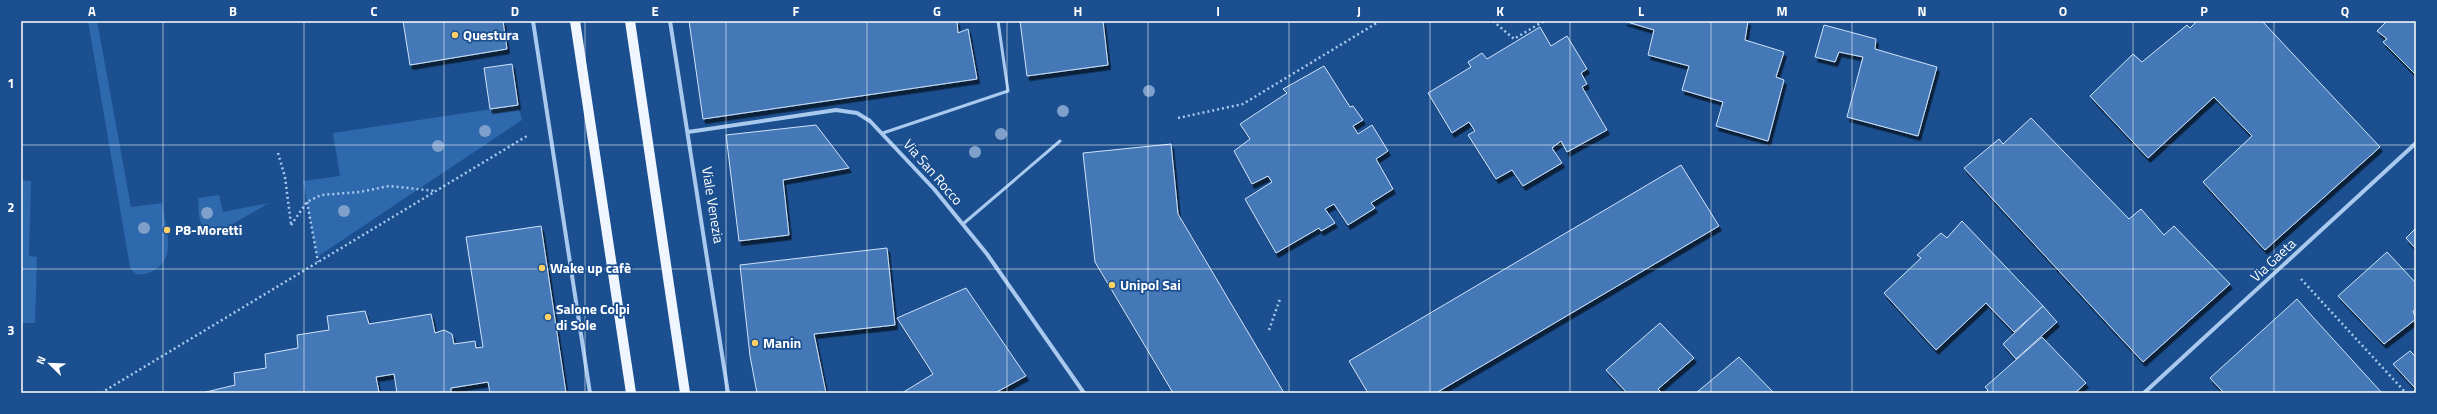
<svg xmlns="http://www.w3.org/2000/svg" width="2437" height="414" font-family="'Titillium Web',sans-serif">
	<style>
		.green { fill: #2e69ad }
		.building { fill: #4478b7; stroke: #cfe3fa; filter: url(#shadow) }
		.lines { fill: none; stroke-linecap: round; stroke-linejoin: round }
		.path { stroke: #a9c9ee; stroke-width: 2.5; stroke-dasharray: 2 3; stroke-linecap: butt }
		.lane { stroke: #a9c9ee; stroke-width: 3 }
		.street { stroke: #a9c9ee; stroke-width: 4 }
		.primary { stroke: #f0f6ff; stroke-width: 10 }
		.tree { fill: #7ea0ca }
		.grid { fill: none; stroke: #fff; stroke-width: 1; stroke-opacity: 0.55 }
		.poi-dot { fill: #ffd166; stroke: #1b4f8f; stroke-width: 1.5 }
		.labels { text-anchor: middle; stroke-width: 3.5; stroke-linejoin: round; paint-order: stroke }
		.poi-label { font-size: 14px; font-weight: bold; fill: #fff; stroke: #1b4f8f; text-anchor: start }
		.street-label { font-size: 14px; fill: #fff; stroke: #1b4f8f }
		.neatline { fill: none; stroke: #fff; stroke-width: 1.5 }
		.grid-label { font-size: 13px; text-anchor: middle; font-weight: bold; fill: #fff }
	</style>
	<defs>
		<filter id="shadow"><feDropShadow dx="2.5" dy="4.5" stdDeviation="0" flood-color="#0009"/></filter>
	</defs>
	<rect width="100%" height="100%" fill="#1b4f8f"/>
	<g class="green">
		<path d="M 88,21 L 97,21 L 131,207 L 162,203 C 166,231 180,264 145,274 C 138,276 133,273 130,267 Z"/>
		<path d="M 518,105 L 522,120 L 317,257 L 303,181 L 340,176 L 333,133 Z"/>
		<path d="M 21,180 L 31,181 L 29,256 L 37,257 L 35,323 L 21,323 Z"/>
		<path d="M 219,195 L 223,212 L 269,203 L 214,235 C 197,231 199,212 198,198 Z"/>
	</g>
	<g class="building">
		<path d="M 403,21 L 503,21 L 507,49 L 410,65 Z"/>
		<path d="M 689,21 L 957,21 L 958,33 L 968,29 L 977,79 L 703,119 Z"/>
		<path d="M 1020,21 L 1103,21 L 1108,65 L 1027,76 Z"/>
		<path d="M 1624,21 L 1748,21 L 1745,40 L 1784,52 L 1776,77 L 1784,80 L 1768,141 L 1716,126 L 1723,102 L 1682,90 L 1689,66 L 1648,55 L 1654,30 Z"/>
		<path d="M 2197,21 L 2262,21 L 2380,147 L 2265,250 L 2203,182 L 2252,136 L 2214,97 L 2148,158 L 2090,96 L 2133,54 L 2142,62 L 2187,25 L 2190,28 Z"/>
		<path d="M 2387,21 L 2416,21 L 2416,75 L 2383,42 L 2387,39 L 2377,31 Z"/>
		<path d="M 1824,25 L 1876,39 L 1875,49 L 1937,67 L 1918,136 L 1847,117 L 1863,57 L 1839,52 L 1835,62 L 1815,57 Z"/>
		<path d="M 1540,27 L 1551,46 L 1567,36 L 1587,69 L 1581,73 L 1587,84 L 1582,87 L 1607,130 L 1567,152 L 1561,141 L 1552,148 L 1562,163 L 1523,186 L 1512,170 L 1496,179 L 1468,135 L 1475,131 L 1469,122 L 1452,133 L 1428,93 L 1471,67 L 1468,62 L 1482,53 L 1487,59 Z"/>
		<path d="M 512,64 L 518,105 L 490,109 L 484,68 Z"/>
		<path d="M 1324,66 L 1350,107 L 1353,106 L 1363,120 L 1353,126 L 1358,134 L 1372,125 L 1388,151 L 1376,159 L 1393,189 L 1371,203 L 1375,208 L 1348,225 L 1334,204 L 1325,209 L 1335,223 L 1321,231 L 1319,228 L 1276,253 L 1245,199 L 1272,182 L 1268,176 L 1252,184 L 1234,151 L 1250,139 L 1240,124 L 1287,93 L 1283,89 Z"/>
		<path d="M 2031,118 L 2129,219 L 2141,209 L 2164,235 L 2174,226 L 2230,284 L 2143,362 L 1964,168 L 1999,139 L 2003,144 Z"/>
		<path d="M 816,125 L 849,168 L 783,180 L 789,235 L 739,241 L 726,135 Z"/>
		<path d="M 1171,144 L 1178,214 L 1284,393 L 1173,393 L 1095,262 L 1083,153 Z"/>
		<path d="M 1681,165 L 1719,226 L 1436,393 L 1368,393 L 1349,361 Z"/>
		<path d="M 1962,221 L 2043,306 L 2014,332 L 1986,303 L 1936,350 L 1884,293 L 1921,258 L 1917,255 L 1941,233 L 1947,238 Z"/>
		<path d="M 541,226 L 566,393 L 490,393 L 488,382 L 451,388 L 451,393 L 397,393 L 394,374 L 376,377 L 379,392 L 373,393 L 202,393 L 235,385 L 234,373 L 266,368 L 265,354 L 298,348 L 297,335 L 329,330 L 327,316 L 365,311 L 369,324 L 431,314 L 435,333 L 444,330 L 452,334 L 454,344 L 475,341 L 476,348 L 483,347 L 466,237 Z"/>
		<path d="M 2416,228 L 2416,249 L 2406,238 Z"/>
		<path d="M 887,248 L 895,325 L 814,334 L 826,393 L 757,393 L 750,356 L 740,265 Z"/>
		<path d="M 2387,252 L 2416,283 L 2416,309 L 2413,311 L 2416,319 L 2384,344 L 2338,296 Z"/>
		<path d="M 966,288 L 1026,376 L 995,393 L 902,393 L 933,374 L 897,318 Z"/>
		<path d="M 2297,299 L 2312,316 L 2382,393 L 2224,393 L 2210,378 Z"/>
		<path d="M 2043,306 L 2057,322 L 2016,359 L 2003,344 Z"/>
		<path d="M 1660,323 L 1694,358 L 1658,389 L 1662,393 L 1627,393 L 1606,370 Z"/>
		<path d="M 2042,337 L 2086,383 L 2075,393 L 1985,393 L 1988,390 L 1985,387 Z"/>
		<path d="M 2410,351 L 2416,357 L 2416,389 L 2393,364 Z"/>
		<path d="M 1739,357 L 1774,393 L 1696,393 L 1714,378 Z"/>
	</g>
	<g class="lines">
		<g class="path">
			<path d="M 1493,21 L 1514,39 L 1544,21"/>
			<path d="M 1178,118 L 1243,104 L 1380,21"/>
			<path d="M 278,153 L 285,177 L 291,224"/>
			<path d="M 307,202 L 318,262"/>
			<path d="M 291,225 L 307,202 L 321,195 L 360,192 L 389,186 L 436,191"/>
			<path d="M 2301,279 L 2406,393"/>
			<path d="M 1269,330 L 1280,299"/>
			<path d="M 101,393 L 527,136"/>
		</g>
		<g class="lane">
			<path d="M 883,133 L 1008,91 L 998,21"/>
			<path d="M 963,224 L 1060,141"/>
		</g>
		<g class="street">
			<path d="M 533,21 L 590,393"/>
			<path d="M 670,21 L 728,393"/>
			<path d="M 688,132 L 836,110 L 857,113 L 870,121 L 934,189 L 987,254 L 1084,393"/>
			<path d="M 2144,393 L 2416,143"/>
		</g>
		<g class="primary">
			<path d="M 575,21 L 631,393"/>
			<path d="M 630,21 L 685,393"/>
		</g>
	</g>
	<g class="tree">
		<circle cx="1149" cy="91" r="6"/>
		<circle cx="1063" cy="111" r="6"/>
		<circle cx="485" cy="131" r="6"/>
		<circle cx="1001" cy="134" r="6"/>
		<circle cx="438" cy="146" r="6"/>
		<circle cx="975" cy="152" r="6"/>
		<circle cx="344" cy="211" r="6"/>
		<circle cx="207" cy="213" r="6"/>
		<circle cx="144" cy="228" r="6"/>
	</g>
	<path class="grid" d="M 163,21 L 163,393M 304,21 L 304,393M 444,21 L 444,393M 585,21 L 585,393M 726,21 L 726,393M 867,21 L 867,393M 1007,21 L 1007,393M 1148,21 L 1148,393M 1289,21 L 1289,393M 1430,21 L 1430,393M 1570,21 L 1570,393M 1711,21 L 1711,393M 1852,21 L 1852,393M 1993,21 L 1993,393M 2133,21 L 2133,393M 2274,21 L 2274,393M 21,145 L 2416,145M 21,269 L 2416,269"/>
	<g class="poi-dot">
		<circle cx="455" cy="35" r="4"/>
		<circle cx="167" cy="230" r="4"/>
		<circle cx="542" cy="268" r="4"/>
		<circle cx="1112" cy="285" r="4"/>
		<circle cx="548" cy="317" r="4"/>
		<circle cx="755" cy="343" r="4"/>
	</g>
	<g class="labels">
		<g class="poi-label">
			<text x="463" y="40">Questura</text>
			<text x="175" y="235">P8-Moretti</text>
			<text x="550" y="273">Wake up cafè</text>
			<text x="1120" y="290">Unipol Sai</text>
			<text x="556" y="314">Salone Colpi<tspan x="556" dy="16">di Sole</tspan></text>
			<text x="763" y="348">Manin</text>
		</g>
		<g class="street-label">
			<text transform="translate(933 172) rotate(49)" y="5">Via San Rocco</text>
			<text transform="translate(713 205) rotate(81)" y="5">Viale Venezia</text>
			<text transform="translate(2273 260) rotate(-43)" y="5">Via Gaeta</text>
		</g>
	</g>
	<rect width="2437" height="414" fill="none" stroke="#1b4f8f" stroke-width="44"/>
	<g transform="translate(50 364) rotate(293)" stroke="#1b4f8f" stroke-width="3" paint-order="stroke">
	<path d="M0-3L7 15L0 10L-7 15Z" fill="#ffffff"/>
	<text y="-6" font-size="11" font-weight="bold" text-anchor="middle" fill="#ffffff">N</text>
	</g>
	<rect x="22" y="22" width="2393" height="370" class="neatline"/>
	<g class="grid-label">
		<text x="92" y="16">A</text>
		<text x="233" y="16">B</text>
		<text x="374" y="16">C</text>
		<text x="515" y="16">D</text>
		<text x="655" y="16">E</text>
		<text x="796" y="16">F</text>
		<text x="937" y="16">G</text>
		<text x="1078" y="16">H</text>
		<text x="1218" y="16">I</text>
		<text x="1359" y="16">J</text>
		<text x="1500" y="16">K</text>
		<text x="1641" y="16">L</text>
		<text x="1782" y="16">M</text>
		<text x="1922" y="16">N</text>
		<text x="2063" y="16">O</text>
		<text x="2204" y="16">P</text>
		<text x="2345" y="16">Q</text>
		<text x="11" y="88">1</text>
		<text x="11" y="212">2</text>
		<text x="11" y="335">3</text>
	</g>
</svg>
